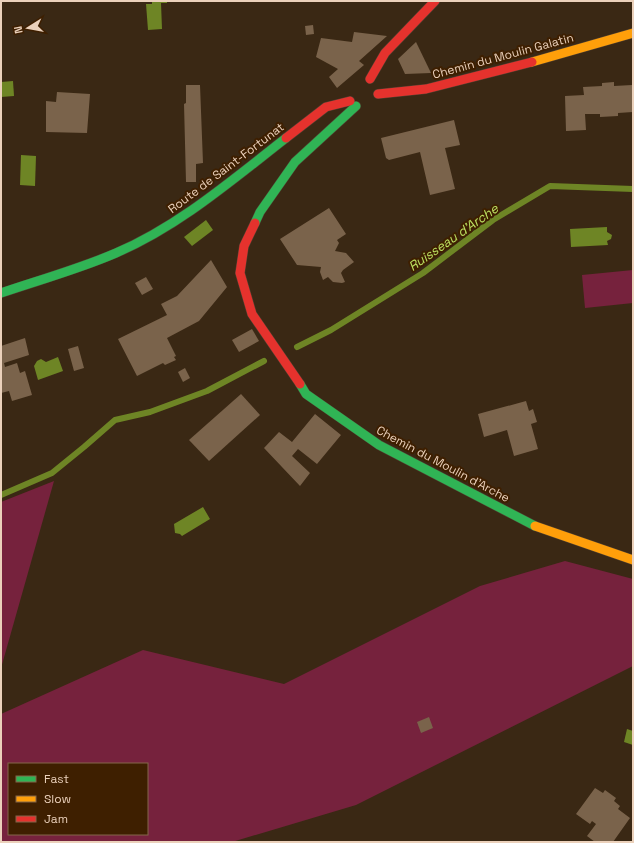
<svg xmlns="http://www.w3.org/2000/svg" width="634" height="843" font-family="'Space Grotesk',sans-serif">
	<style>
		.green { fill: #76223d; fill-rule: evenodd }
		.water { fill: #6e8525 }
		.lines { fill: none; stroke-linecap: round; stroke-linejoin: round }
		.stream { stroke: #6e8525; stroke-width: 6 }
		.building { fill: #7a634b }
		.fast-casing { stroke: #514132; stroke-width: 10 }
		.slow-casing { stroke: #514132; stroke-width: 10 }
		.jam-casing { stroke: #514132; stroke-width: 10 }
		.fast { stroke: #30b455; stroke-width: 9 }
		.slow { stroke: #ff9f0a; stroke-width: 9 }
		.jam { stroke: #e5322d; stroke-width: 9 }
		.labels { text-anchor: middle; stroke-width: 4; stroke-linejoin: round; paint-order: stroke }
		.street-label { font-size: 12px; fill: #ebd1bb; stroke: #3e1f00 }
		.water-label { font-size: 13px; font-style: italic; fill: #bce160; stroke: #3e1f00 }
	</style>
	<rect width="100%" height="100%" fill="#3a2814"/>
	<g class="green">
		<path d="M 633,270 L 633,303 L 585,308 L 582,275 Z"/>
		<path d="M 54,481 L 1,668 L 1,502 Z"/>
		<path d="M 565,561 L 633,579 L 633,666 L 356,805 L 232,842 L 1,842 L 1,714 L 143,650 L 284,684 L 480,586 ZM 9,764 L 147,764 L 147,834 L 9,834 Z"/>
	</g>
	<g class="water">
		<path d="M 152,1 L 167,1 L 167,3 L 161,3 L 162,29 L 148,30 L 146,4 L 152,4 Z"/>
		<path d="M 13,81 L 14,96 L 1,97 L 1,82 Z"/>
		<path d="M 21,155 L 36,156 L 35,186 L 20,185 Z"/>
		<path d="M 206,220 L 213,230 L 192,246 L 184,237 Z"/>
		<path d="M 607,227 L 607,232 L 612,235 L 611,239 L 607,241 L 608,245 L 571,247 L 570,229 Z"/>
		<path d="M 58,357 L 63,371 L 38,380 L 34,366 L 37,361 L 41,359 L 46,362 Z"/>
		<path d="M 203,507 L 210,519 L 182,536 L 180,534 L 175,533 L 174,524 Z"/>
		<path d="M 627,729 L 633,731 L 633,745 L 624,742 Z"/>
	</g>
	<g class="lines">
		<g class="stream">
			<path d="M 297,347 L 331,330 L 423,273 L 493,220 L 550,186 L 633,189"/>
			<path d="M 1,495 L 52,473 L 84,447 L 115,420 L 150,412 L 207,391 L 264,361"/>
		</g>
	</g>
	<g class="building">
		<path d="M 313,25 L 314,34 L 306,35 L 305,26 Z"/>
		<path d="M 354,32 L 387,36 L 359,61 L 364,65 L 337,88 L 329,77 L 338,69 L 316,57 L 321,38 L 352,42 Z"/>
		<path d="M 416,42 L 431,73 L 405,74 L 398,59 Z"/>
		<path d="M 614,82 L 614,86 L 632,85 L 633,112 L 618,113 L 618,116 L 600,117 L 600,114 L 585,114 L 586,130 L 566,131 L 565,96 L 584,95 L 583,87 L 602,86 L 602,83 Z"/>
		<path d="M 186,85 L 200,85 L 203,163 L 196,164 L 196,182 L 186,182 L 184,104 L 186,103 Z"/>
		<path d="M 57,92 L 90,94 L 87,133 L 46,132 L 46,101 L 56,102 Z"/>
		<path d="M 454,120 L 460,145 L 445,148 L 455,189 L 430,195 L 420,152 L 389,160 L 386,158 L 381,138 Z"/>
		<path d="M 329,208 L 346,234 L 337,240 L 339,243 L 335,251 L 346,253 L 354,262 L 343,270 L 341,273 L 345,282 L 342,283 L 333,282 L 328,277 L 323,280 L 320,272 L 321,267 L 297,265 L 280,239 Z"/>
		<path d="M 211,260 L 227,287 L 199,321 L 167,338 L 176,356 L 174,357 L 176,360 L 165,365 L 163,363 L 137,376 L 118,339 L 167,315 L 161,304 L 177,296 Z"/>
		<path d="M 146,277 L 153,289 L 142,295 L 135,283 Z"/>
		<path d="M 252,329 L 259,341 L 239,352 L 232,340 Z"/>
		<path d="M 25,338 L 29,355 L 4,363 L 5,367 L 17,363 L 20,373 L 25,371 L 32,395 L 12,401 L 9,391 L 1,393 L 1,346 Z"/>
		<path d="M 78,346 L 84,368 L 74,371 L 68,349 Z"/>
		<path d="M 185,368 L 190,378 L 183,382 L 178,372 Z"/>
		<path d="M 241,394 L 260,415 L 209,461 L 189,440 Z"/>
		<path d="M 526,401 L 529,411 L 533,409 L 537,422 L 531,424 L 538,449 L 514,456 L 507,430 L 484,437 L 478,414 Z"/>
		<path d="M 315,414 L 341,435 L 317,464 L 298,449 L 292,456 L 310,473 L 300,486 L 264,448 L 279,432 L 292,442 Z"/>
		<path d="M 429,717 L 433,728 L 421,733 L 417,722 Z"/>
		<path d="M 595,788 L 603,793 L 605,790 L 616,798 L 614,801 L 620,806 L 618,809 L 630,818 L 613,842 L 595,842 L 587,836 L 596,824 L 592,821 L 590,824 L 576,814 Z"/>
	</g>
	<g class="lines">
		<defs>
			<g id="fast">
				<path d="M 255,223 L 260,212 L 295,162 L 356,106"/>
				<path d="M 1,293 C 39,280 79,269 116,253 C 179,226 232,180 286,138"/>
				<path d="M 300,384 L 306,394 L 379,445 L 535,526"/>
			</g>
			<g id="slow">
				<path d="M 532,62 L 633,33"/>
				<path d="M 535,526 L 633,560"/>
			</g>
			<g id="jam">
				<path d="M 370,79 L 385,53 L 435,1"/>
				<path d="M 378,94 L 426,89 L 532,62"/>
				<path d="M 286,138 L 326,107 L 350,101"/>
				<path d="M 255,223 L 244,246 L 240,273 L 252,314 L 300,384"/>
			</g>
		</defs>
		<use href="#fast" class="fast-casing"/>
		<use href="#slow" class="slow-casing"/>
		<use href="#jam" class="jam-casing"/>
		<use href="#fast" class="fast"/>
		<use href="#slow" class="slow"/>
		<use href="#jam" class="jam"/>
	</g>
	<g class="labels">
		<g class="street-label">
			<text transform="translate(503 56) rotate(-15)" y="4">Chemin du Moulin Galatin</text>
			<text transform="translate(226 168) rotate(-37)" y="4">Route de Saint-Fortunat</text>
			<text transform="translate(443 464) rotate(28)" y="4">Chemin du Moulin d'Arche</text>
		</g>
		<g class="water-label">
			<text transform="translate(453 237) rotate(-35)" y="5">Ruisseau d'Arche</text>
		</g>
	</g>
	<rect width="634" height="843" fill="none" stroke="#ebd1bb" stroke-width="4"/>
	<rect x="8" y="763" width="140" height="72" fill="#3e1f00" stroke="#83664b"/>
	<rect x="16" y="776" width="20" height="6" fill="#30b455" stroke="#83664b"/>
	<text x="44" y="783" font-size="12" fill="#ebd1bb">Fast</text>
	<rect x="16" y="796" width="20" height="6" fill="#ff9f0a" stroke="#83664b"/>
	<text x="44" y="803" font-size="12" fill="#ebd1bb">Slow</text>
	<rect x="16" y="816" width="20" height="6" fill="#e5322d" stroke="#83664b"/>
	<text x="44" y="823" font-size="12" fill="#ebd1bb">Jam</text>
	<g transform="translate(28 28) rotate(259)" stroke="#3e1f00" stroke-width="3" paint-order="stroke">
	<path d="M0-3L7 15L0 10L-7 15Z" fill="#ebd1bb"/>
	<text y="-6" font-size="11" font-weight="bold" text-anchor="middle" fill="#ebd1bb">N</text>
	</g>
</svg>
